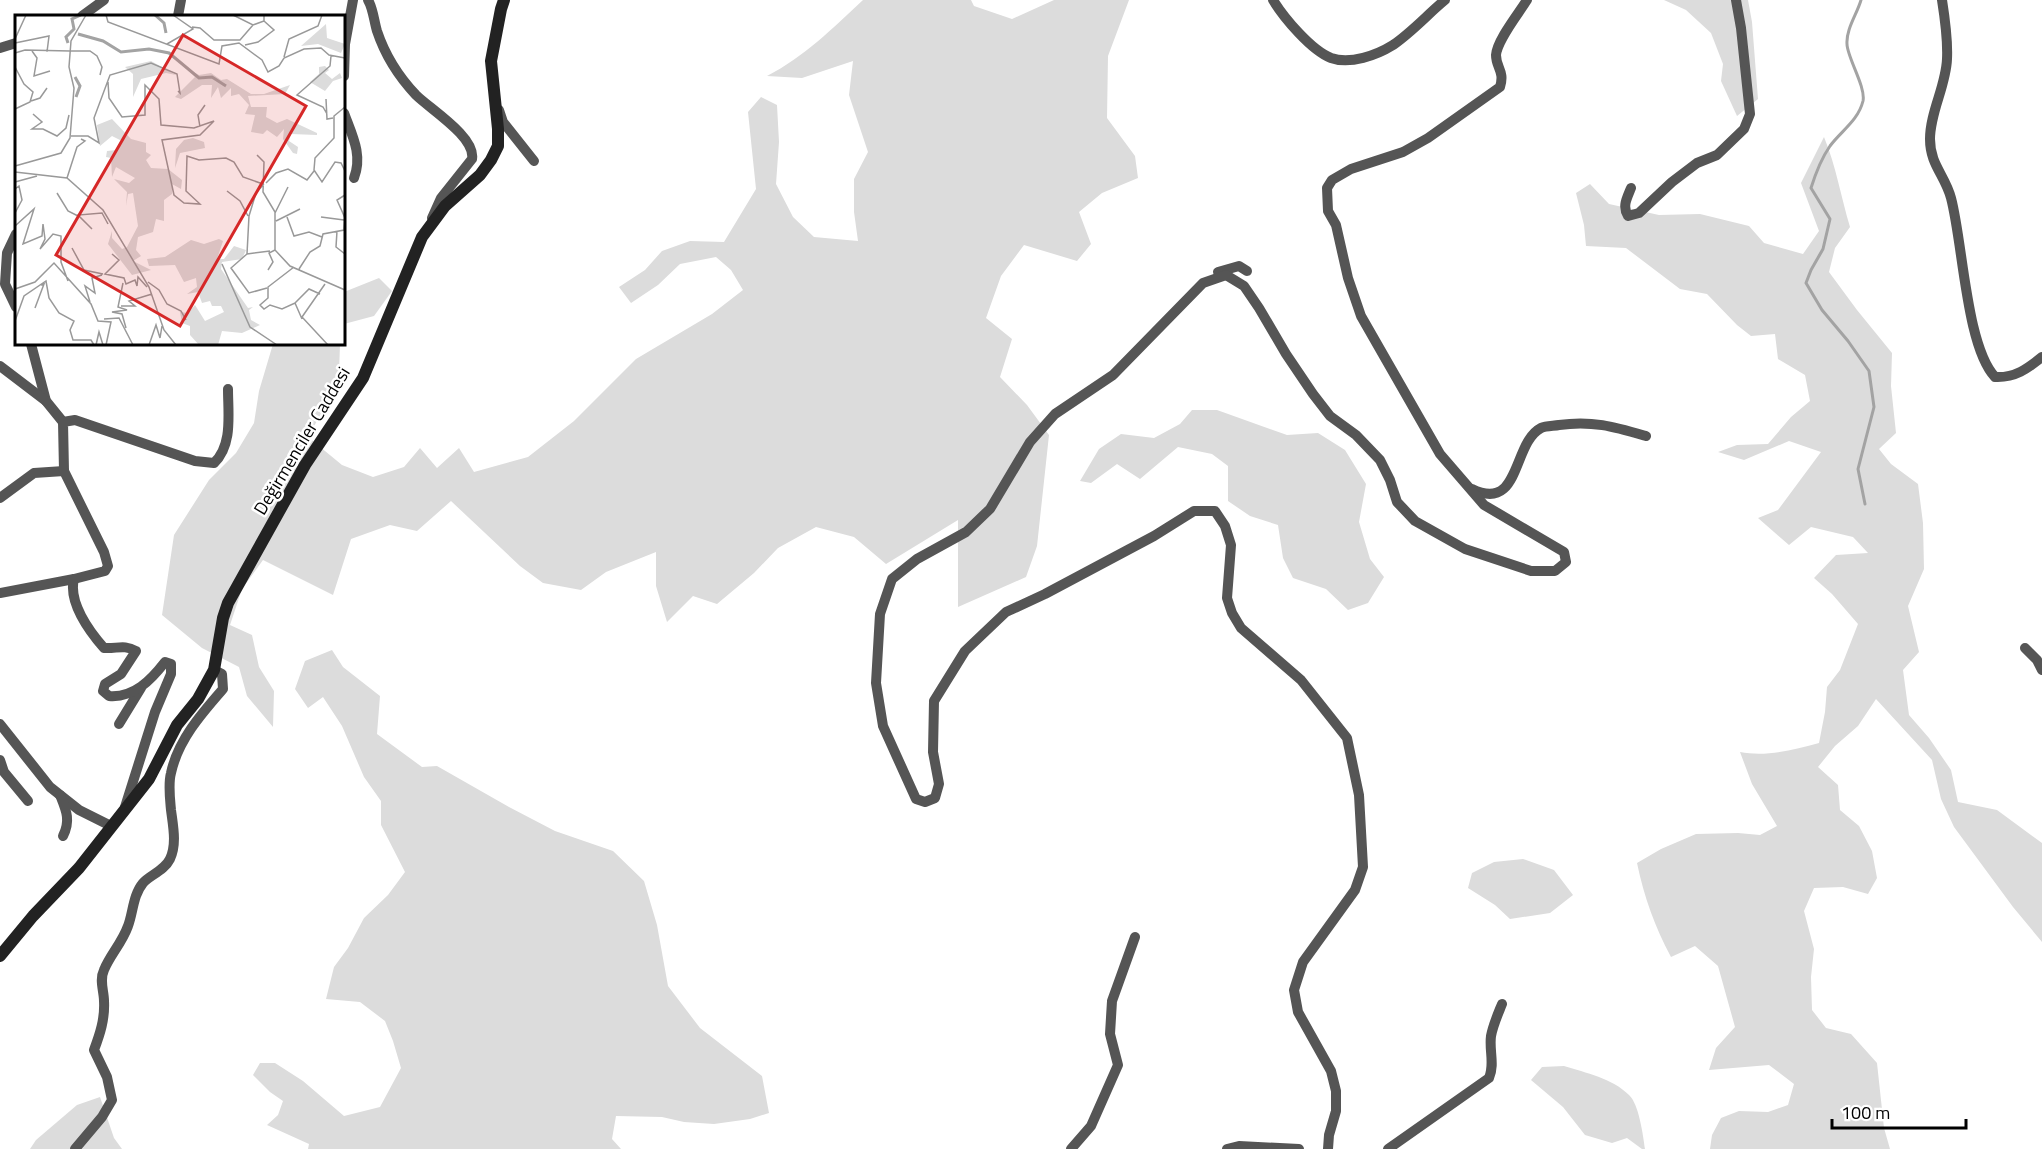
<svg xmlns="http://www.w3.org/2000/svg" width="2042" height="1149" font-family="'Titillium Web',sans-serif">
	<style>
		.green { fill: #dcdcdc }
		.lines { fill: none; stroke-linecap: round; stroke-linejoin: round }
		.stream { stroke: #a3a3a3; stroke-width: 3 }
		.minor { stroke: #555; stroke-width: 10 }
		.secondary { stroke: #222; stroke-width: 12 }
		.labels { text-anchor: middle; stroke-width: 5; stroke-linejoin: round; paint-order: stroke }
		.street-label { font-size: 18px; fill: #000; stroke: #fff }
		.inset-river { fill: none; stroke: #a3a3a3; stroke-width: 3 }
		.inset-road { fill: none; stroke: #999; stroke-width: 1.5 }
		.view { fill: #d62828; fill-opacity: 0.15; stroke: #d62828; stroke-width: 3 }
		.inset-edge { fill: none; stroke: #000; stroke-width: 3 }
	</style>
	<rect width="100%" height="100%" fill="#fff"/>
	<g class="green">
		<path d="M 863,0 L 971,0 L 974,6 L 1012,19 L 1054,0 L 1129,0 L 1108,56 L 1107,118 L 1135,156 L 1138,178 L 1102,193 L 1079,212 L 1091,244 L 1077,261 L 1024,245 L 1001,276 L 986,318 L 1012,339 L 1000,377 L 1027,405 L 1049,435 L 1037,546 L 1026,577 L 958,607 L 958,520 L 886,564 L 854,537 L 816,527 L 778,548 L 754,573 L 717,604 L 693,596 L 667,622 L 656,586 L 656,552 L 606,572 L 581,590 L 543,583 L 520,566 L 451,501 L 417,531 L 390,525 L 351,539 L 333,595 L 263,560 L 242,589 L 230,625 L 252,635 L 259,667 L 274,691 L 273,727 L 247,696 L 239,667 L 202,648 L 162,615 L 174,535 L 209,480 L 236,453 L 254,423 L 259,391 L 273,344 L 340,344 L 339,374 L 327,403 L 308,437 L 342,465 L 373,477 L 404,467 L 420,448 L 437,468 L 459,448 L 474,472 L 528,457 L 574,421 L 636,359 L 712,314 L 743,290 L 731,270 L 716,257 L 680,264 L 658,285 L 631,303 L 619,287 L 645,270 L 662,251 L 690,241 L 724,242 L 756,189 L 748,112 L 761,97 L 777,105 L 779,142 L 776,184 L 793,217 L 814,237 L 858,241 L 854,212 L 854,179 L 868,152 L 849,95 L 853,61 L 802,78 L 767,76 C 804,57 833,28 863,0 Z"/>
		<path d="M 1664,0 L 1748,0 L 1752,22 L 1758,99 L 1737,116 L 1721,81 L 1723,64 L 1711,33 L 1686,10 Z"/>
		<path d="M 1824,137 C 1836,166 1841,197 1850,227 L 1835,248 L 1829,272 L 1857,310 L 1892,353 L 1891,386 L 1896,433 L 1879,449 L 1891,464 L 1918,484 L 1923,523 L 1924,569 L 1908,606 L 1919,652 L 1903,670 L 1909,715 L 1929,738 L 1951,770 L 1958,802 L 1997,810 L 2042,843 L 2042,942 L 2013,907 L 1954,827 L 1941,799 L 1932,760 L 1876,699 L 1858,726 L 1835,746 L 1818,767 L 1838,785 L 1840,810 L 1859,826 L 1872,851 L 1877,878 L 1868,894 L 1843,887 L 1814,888 L 1804,911 L 1814,949 L 1811,977 L 1812,1010 L 1826,1028 L 1851,1034 L 1877,1063 L 1884,1128 L 1890,1149 L 1710,1149 L 1712,1135 L 1721,1118 L 1739,1111 L 1768,1112 L 1788,1105 L 1794,1084 L 1769,1065 L 1709,1070 L 1716,1048 L 1735,1027 L 1718,966 L 1695,946 L 1671,957 C 1655,927 1644,897 1637,863 L 1661,849 L 1696,834 L 1738,833 L 1760,835 L 1777,826 L 1752,784 L 1740,752 C 1766,757 1793,750 1819,743 L 1825,712 L 1827,687 L 1840,670 L 1858,624 L 1832,594 L 1814,578 L 1836,555 L 1868,553 L 1853,537 L 1811,527 L 1789,545 L 1758,518 L 1778,510 L 1821,452 L 1789,441 L 1744,460 L 1718,452 L 1737,445 L 1768,444 L 1791,417 L 1810,401 L 1805,375 L 1778,359 L 1775,334 L 1751,336 L 1737,325 L 1707,294 L 1680,289 L 1626,248 L 1586,246 L 1584,225 L 1576,193 L 1590,184 L 1609,204 L 1659,215 L 1700,214 L 1749,226 L 1764,243 L 1803,254 L 1819,231 L 1801,183 Z"/>
		<path d="M 379,278 L 392,291 L 374,316 L 344,324 L 344,292 Z"/>
		<path d="M 1192,410 L 1217,410 L 1287,435 L 1318,433 L 1345,450 L 1366,484 L 1359,522 L 1370,559 L 1384,577 L 1368,603 L 1348,610 L 1326,589 L 1293,578 L 1283,558 L 1278,525 L 1250,516 L 1228,501 L 1228,466 L 1212,454 L 1178,447 L 1140,479 L 1117,464 L 1091,483 L 1080,481 L 1099,449 L 1121,434 L 1154,438 L 1180,424 Z"/>
		<path d="M 332,650 L 343,667 L 380,696 L 377,734 L 422,767 L 437,766 L 509,807 L 555,831 L 613,851 L 644,881 L 657,925 L 668,986 L 700,1028 L 762,1076 L 769,1113 L 750,1119 L 714,1124 L 684,1122 L 662,1117 L 616,1116 L 612,1139 L 621,1149 L 308,1149 L 309,1144 L 267,1125 L 278,1115 L 283,1101 L 270,1092 L 253,1075 L 260,1063 L 275,1063 L 303,1081 L 344,1116 L 380,1107 L 401,1068 L 393,1041 L 385,1021 L 360,1002 L 326,999 L 334,967 L 348,948 L 364,918 L 388,895 L 405,872 L 381,825 L 381,801 L 364,777 L 342,726 L 323,697 L 308,708 L 295,689 L 305,661 Z"/>
		<path d="M 1523,859 L 1554,870 L 1573,895 L 1550,913 L 1510,919 L 1495,905 L 1468,888 L 1472,873 L 1494,862 Z"/>
		<path d="M 1564,1066 C 1586,1073 1612,1078 1629,1095 C 1639,1104 1643,1135 1645,1149 L 1642,1149 L 1627,1138 L 1612,1143 L 1585,1135 L 1563,1107 L 1531,1080 L 1542,1067 Z"/>
		<path d="M 100,1097 L 114,1138 L 122,1149 L 30,1149 L 36,1140 L 77,1105 Z"/>
	</g>
	<g class="lines">
		<path class="stream" d="M 1861,0 C 1857,14 1846,29 1847,44 C 1847,57 1866,87 1863,101 C 1858,121 1841,131 1830,146 C 1821,159 1816,172 1811,188 L 1830,219 L 1823,249 L 1811,270 L 1806,283 L 1822,310 L 1848,341 L 1869,371 L 1874,407 L 1858,469 L 1865,504"/>
		<g class="minor">
			<path d="M 368,0 C 373,8 374,21 377,31 C 385,55 398,76 416,95 C 430,109 476,137 472,159 L 441,198 L 432,218"/>
			<path d="M 1273,0 C 1284,18 1311,50 1331,58 C 1350,65 1377,55 1393,45 C 1412,32 1428,14 1445,0"/>
			<path d="M 1942,0 C 1945,19 1948,39 1947,59 C 1946,86 1930,112 1930,139 C 1930,165 1945,175 1951,198 C 1963,243 1966,346 1995,377 C 2015,378 2027,369 2042,357"/>
			<path d="M 82,16 L 104,0"/>
			<path d="M 178,16 L 181,0"/>
			<path d="M 0,48 L 16,43"/>
			<path d="M 344,76 L 345,44 L 353,0"/>
			<path d="M 499,110 L 503,122 L 534,161"/>
			<path d="M 344,113 C 352,135 363,155 354,178"/>
			<path d="M 1631,188 C 1627,198 1622,206 1628,216 L 1639,213 L 1672,182 L 1697,163 L 1717,155 L 1744,129 L 1750,114 L 1741,28 L 1736,0"/>
			<path d="M 16,234 L 7,253 L 5,284 L 16,307"/>
			<path d="M 1218,272 L 1239,266 L 1247,271"/>
			<path d="M 31,344 L 46,401 L 63,422"/>
			<path d="M 0,366 L 46,401"/>
			<path d="M 1472,489 C 1521,513 1512,443 1541,428 C 1546,426 1554,426 1559,425 C 1592,420 1615,427 1646,436"/>
			<path d="M 0,498 L 34,473 L 64,471"/>
			<path d="M 0,593 L 74,579"/>
			<path d="M 2025,648 L 2037,660 L 2042,670"/>
			<path d="M 0,724 L 50,787 L 79,810 L 111,826"/>
			<path d="M 119,724 L 141,688"/>
			<path d="M 0,760 L 4,772 L 28,801"/>
			<path d="M 60,795 C 66,810 71,820 63,836"/>
			<path d="M 125,807 L 155,712 L 171,674 L 171,664 L 165,662 C 151,680 134,698 109,696 L 103,691 L 105,684 L 121,674 L 136,651 C 124,644 117,649 104,648 C 89,631 68,602 74,579 L 105,571 L 108,566 L 104,552 L 64,471 L 63,422 L 75,420 L 195,461 L 214,463 C 233,445 228,414 228,389"/>
			<path d="M 75,1149 L 102,1117 L 112,1100 L 107,1077 L 94,1050 C 100,1034 105,1019 104,1001 C 104,991 99,980 104,970 C 110,955 122,943 128,926 C 133,913 133,895 143,883 C 150,875 164,871 170,859 C 177,844 173,826 171,810 C 170,799 168,784 171,773 C 178,740 202,713 223,689 L 222,674 L 214,670"/>
			<path d="M 1071,1149 L 1091,1126 L 1118,1065 L 1110,1034 L 1112,1001 L 1135,937"/>
			<path d="M 1227,1149 L 1239,1146 L 1299,1149"/>
			<path d="M 1328,1149 L 1329,1135 L 1336,1111 L 1336,1091 L 1331,1071 L 1298,1012 L 1294,990 L 1303,962 L 1355,890 L 1363,867 L 1359,795 L 1347,738 L 1301,680 L 1241,628 L 1232,613 L 1227,598 L 1231,545 L 1225,526 L 1215,511 L 1194,511 L 1154,536 L 1045,594 L 1006,612 L 965,651 L 934,701 L 933,752 L 939,784 L 935,798 L 925,802 L 916,799 L 883,726 L 876,683 L 880,614 L 892,579 L 917,559 L 966,532 L 990,509 L 1030,442 L 1055,414 L 1113,375 L 1203,283 L 1226,275 L 1244,286 L 1259,308 L 1286,354 L 1313,394 L 1330,416 L 1356,435 L 1380,460 L 1390,480 L 1397,502 L 1415,521 L 1465,549 L 1531,571 L 1555,571 L 1566,562 L 1564,552 L 1484,505 L 1440,454 L 1361,316 L 1348,278 L 1336,225 L 1328,211 L 1327,188 L 1332,180 L 1351,169 L 1403,152 L 1428,138 L 1500,87 C 1505,71 1496,68 1496,55 C 1497,40 1519,13 1527,0"/>
			<path d="M 1388,1149 L 1489,1078 C 1495,1064 1489,1051 1491,1036 C 1493,1025 1498,1014 1502,1004"/>
		</g>
		<path class="secondary" d="M 0,956 L 33,916 L 79,868 L 149,779 L 177,725 L 198,699 L 214,670 L 223,618 L 228,603 L 305,465 L 363,378 L 422,237 L 445,206 L 480,175 L 491,160 L 498,146 L 498,129 L 491,61 L 501,9 L 504,0"/>
	</g>
	<g class="labels">
		<g class="street-label">
			<text transform="translate(302 441) rotate(-59)" y="6">Değirmenciler Caddesi</text>
		</g>
	</g>
	<g transform="translate(15 15)">
		<rect width="330" height="330" fill="#fff"/>
		<path d="M 311,9 L 312,23 L 330,29 L 326,38 L 303,29 L 286,31 ZM 136,46 L 161,60 L 151,58 L 126,64 L 118,82 L 118,59 L 110,52 ZM 310,51 L 314,55 L 310,58 L 317,64 L 325,58 L 327,63 L 318,66 L 310,76 L 295,67 L 304,59 L 304,52 ZM 169,52 L 184,60 L 196,58 L 206,65 L 212,64 L 236,79 L 249,79 L 275,70 L 270,79 L 233,81 L 236,92 L 252,92 L 251,102 L 262,108 L 272,104 L 302,118 L 302,120 L 276,119 L 274,126 L 283,132 L 282,139 L 278,138 L 268,124 L 269,114 L 262,122 L 252,115 L 248,119 L 236,117 L 240,100 L 230,99 L 234,90 L 224,79 L 216,81 L 216,73 L 206,83 L 203,72 L 196,83 L 197,70 L 187,70 L 166,84 L 160,82 L 180,62 ZM 97,104 L 116,124 L 131,128 L 131,137 L 136,140 L 131,145 L 136,153 L 153,154 L 167,165 L 166,174 L 157,169 L 157,179 L 149,185 L 149,206 L 141,204 L 138,217 L 123,222 L 121,235 L 126,241 L 118,246 L 136,255 L 117,260 L 93,229 L 97,216 L 97,223 L 107,234 L 112,232 L 123,211 L 118,178 L 113,179 L 111,191 L 112,177 L 99,164 L 114,168 L 120,163 L 101,152 L 97,162 L 96,143 L 91,142 L 92,136 L 102,135 L 107,126 L 97,121 L 85,131 L 82,110 ZM 178,123 L 189,127 L 190,133 L 165,138 L 160,153 L 161,134 L 169,125 ZM 204,224 L 208,226 L 202,244 L 209,244 L 219,231 L 231,235 L 227,244 L 207,247 L 206,254 L 233,293 L 238,292 L 234,295 L 236,305 L 245,310 L 227,318 L 207,316 L 203,330 L 184,330 L 175,320 L 175,311 L 167,308 L 165,297 L 173,298 L 180,290 L 190,306 L 209,297 L 206,291 L 197,291 L 195,286 L 187,288 L 183,277 L 172,279 L 182,272 L 181,263 L 169,267 L 160,250 L 134,251 L 132,244 L 150,242 L 176,225 L 189,229 Z" fill="#dcdcdc"/>
		<path class="inset-river" d="M 140,0 L 149,8 L 151,18M 63,19 L 88,26 L 106,37 L 134,34 L 154,38 L 184,63 L 197,62 L 211,71M 53,28 L 51,22 L 59,14 L 57,4 L 66,0M 60,62 L 65,71 L 61,82"/>
		<path class="inset-road" d="M 91,0 L 93,7 L 204,49 L 207,31 L 224,28 L 247,45 L 253,57 L 264,51 L 269,43 L 289,34 L 306,33 L 314,40 L 330,43M 218,0 L 238,10 L 249,6 L 249,0M 177,12 L 185,13 L 199,25 L 225,25 L 238,10M 0,24 L 11,0M 0,28 L 34,21 L 32,37M 152,29 L 178,14 L 158,0M 230,30 L 243,27 L 259,15 L 249,6M 17,36 L 22,43 L 19,61 L 35,56M 55,36 L 75,36 L 82,41 L 87,52 L 85,60M 0,38 L 10,35 L 55,36M 269,42 L 274,24 L 303,11 L 307,0M 0,52 L 9,69 L 18,77 L 15,87 L 0,94M 93,67 L 94,83 L 107,102 L 130,100 L 130,70 L 144,84 L 146,110 L 179,113 L 199,106 L 185,120 L 147,125 L 159,180 L 169,188 L 185,189 L 171,176 L 172,141 L 184,145 L 211,143 L 219,147 L 228,162 L 248,169M 311,84 L 312,104 L 318,103M 16,86 L 25,83 L 32,73M 330,92 L 319,101 L 319,123 L 300,143 L 299,155 L 307,167 L 320,147 L 326,148 L 330,156M 18,99 L 27,107 L 17,114 L 28,114 L 42,121 L 51,113 L 54,100M 312,99 L 308,92 L 282,80 L 315,51 L 316,41M 185,112 L 183,100 L 190,90M 56,121 L 73,121 L 84,128 L 79,103 L 95,60 L 136,48 L 162,59 L 165,78 L 163,76M 242,140 L 249,147 L 248,177 L 260,197 L 260,235 L 275,251 L 330,275M 0,151 L 46,138 L 55,123 L 59,73 L 54,52 L 56,26 L 71,0M 0,157 L 52,163 L 88,195 L 134,272 L 149,315 L 161,330M 52,163 L 62,132 L 70,126 L 66,124M 0,167 L 22,161M 251,168 L 261,158 L 273,154 L 292,165 L 299,156M 249,169 L 241,178 L 234,201 L 232,239 L 216,253 L 234,278 L 252,273M 0,174 L 4,171 L 7,185 L 0,198M 212,176 L 225,186 L 233,201M 42,178 L 53,196 L 63,201M 260,198 L 273,172M 272,202 L 279,221 L 294,217 L 307,222M 306,202 L 329,205M 261,206 L 285,194M 0,211 L 19,194 L 8,229 L 27,221 L 28,209 L 30,224 L 25,234 L 38,219 L 46,221 L 46,247 L 53,266M 77,214 L 63,200 L 87,198 L 93,209M 322,216 L 321,232 L 330,239M 57,233 L 69,255 L 88,259M 97,239 L 104,245 L 90,259 L 109,263 L 111,269 L 120,265 L 122,271 L 123,262 L 132,272M 232,239 L 255,236M 207,249 L 235,312 L 262,330M 279,252 L 253,272 L 253,283 L 245,290 L 249,294 L 255,290 L 267,294 L 280,288 L 287,304M 284,254 L 295,237 L 305,231 L 308,219 L 329,215 L 330,203 L 322,185 L 330,180M 253,255 L 258,247 L 254,238 L 260,235M 133,267 L 144,275 L 152,289 L 166,296 L 171,305M 108,268 L 103,292 L 112,295 L 97,297 L 107,299 L 111,313M 310,269 L 287,302 L 313,330M 0,274 L 20,267 L 39,248 L 76,289 L 83,306 L 96,307 L 91,330M 75,287 L 70,271 L 80,278 L 77,263 L 87,260M 280,288 L 294,274 L 305,279M 106,291 L 120,291 L 114,286 L 137,279M 20,293 L 29,269 L 26,270M 89,304 L 104,303 L 118,330M 0,306 L 9,281 L 31,266 L 34,283 L 44,298 L 59,306 L 55,315 L 58,325 L 76,325 L 79,330M 81,330 L 84,317 L 88,330M 134,330 L 141,310 L 145,323 L 147,311"/>
		<path class="view" d="M 168,20 L 291,91 L 165,311 L 41,240 Z"/>
		<rect width="330" height="330" class="inset-edge"/>
	</g>
	<path d="M1832 1119v9h134v-9" fill="none" stroke="#000000" stroke-width="3"/>
	<text x="1841" y="1119" font-size="18" fill="#000000" stroke="#ffffff" stroke-width="4.5" paint-order="stroke">100 m</text>
</svg>
